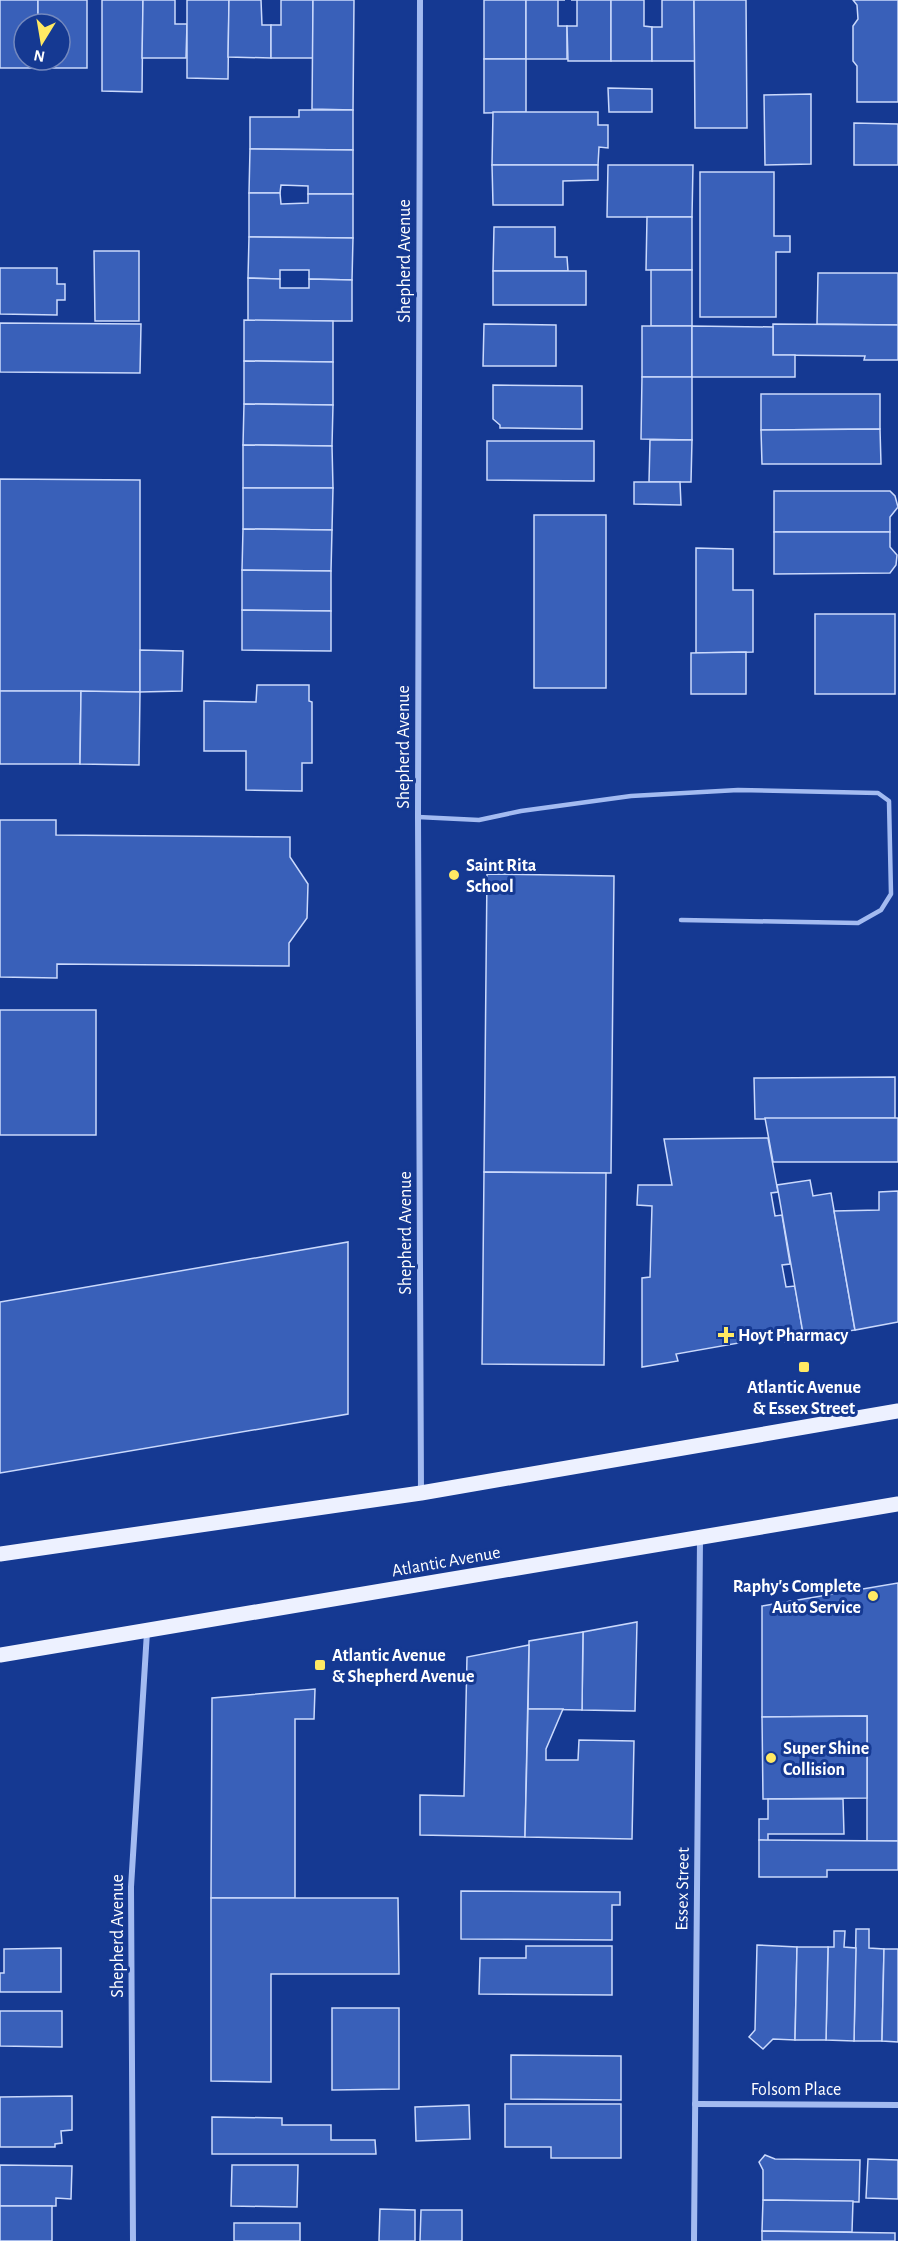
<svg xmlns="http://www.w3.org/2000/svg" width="898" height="2241" font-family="'Alegreya Sans',sans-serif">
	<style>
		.building { fill: #3960b9; stroke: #cad9fc; stroke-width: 1.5 }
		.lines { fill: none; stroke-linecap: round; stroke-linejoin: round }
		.lane { stroke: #a3bbf1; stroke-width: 4.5 }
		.street { stroke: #a3bbf1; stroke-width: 6 }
		.primary { stroke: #edf1ff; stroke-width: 15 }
		.poi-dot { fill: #ffe963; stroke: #153992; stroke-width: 2 }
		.labels { text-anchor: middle; stroke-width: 6; stroke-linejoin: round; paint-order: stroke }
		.street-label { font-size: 18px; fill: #fff; stroke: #153992 }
		.poi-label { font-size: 18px; font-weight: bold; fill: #fff; stroke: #153992; text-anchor: start }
	</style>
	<rect width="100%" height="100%" fill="#153992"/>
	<g class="building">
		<path d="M 0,0 L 38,0 L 38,24 L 24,24 L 24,60 L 38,60 L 38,68 L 0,68 Z"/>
		<path d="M 38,0 L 87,0 L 87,68 L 38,68 L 38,60 L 60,60 L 60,24 L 38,24 Z"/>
		<path d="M 102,0 L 143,0 L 142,92 L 102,91 Z"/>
		<path d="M 143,0 L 175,0 L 175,24 L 187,24 L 186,58 L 142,58 Z"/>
		<path d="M 187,0 L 229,0 L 228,79 L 187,78 Z"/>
		<path d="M 229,0 L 261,0 L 262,25 L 271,25 L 271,58 L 228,57 Z"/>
		<path d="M 281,0 L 313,0 L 313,58 L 271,58 L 271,25 L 281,25 Z"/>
		<path d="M 313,0 L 354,0 L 353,110 L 312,109 Z"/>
		<rect x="484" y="0" width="42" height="59"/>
		<path d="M 526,0 L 565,0 L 558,0 L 558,26 L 567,26 L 567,59 L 526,59 Z"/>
		<path d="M 571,0 L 611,0 L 611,61 L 568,61 L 567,26 L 577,26 L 577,0 Z"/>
		<path d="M 611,0 L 644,0 L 644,26 L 652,27 L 652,61 L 611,61 Z"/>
		<path d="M 662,0 L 694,0 L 695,61 L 652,61 L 652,27 L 662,27 Z"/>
		<path d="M 694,0 L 746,0 L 747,128 L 695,128 Z"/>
		<path d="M 853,0 L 898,0 L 898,102 L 857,102 L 857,66 L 853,61 L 853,26 L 858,19 L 857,5 Z"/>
		<path d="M 484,59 L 526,59 L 526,112 L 484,113 Z"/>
		<path d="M 608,88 L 652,89 L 652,112 L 609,112 Z"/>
		<path d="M 811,94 L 811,164 L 765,165 L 764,95 Z"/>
		<path d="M 299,110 L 353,110 L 353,150 L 250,149 L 250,117 L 299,117 Z"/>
		<path d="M 493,112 L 598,112 L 598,125 L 608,125 L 608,148 L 599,147 L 598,165 L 492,165 Z"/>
		<path d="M 854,123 L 898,124 L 898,165 L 854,165 Z"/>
		<path d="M 250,149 L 353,150 L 353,194 L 308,194 L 308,186 L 281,185 L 280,193 L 249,193 Z"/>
		<path d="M 492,165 L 598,165 L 598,180 L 563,181 L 563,205 L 493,205 Z"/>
		<path d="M 608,165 L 693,165 L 692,217 L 607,217 Z"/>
		<path d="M 700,172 L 774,172 L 774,236 L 790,236 L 790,252 L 776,252 L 776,317 L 700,317 Z"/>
		<path d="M 249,193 L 280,193 L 281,204 L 308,203 L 308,194 L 353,194 L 353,238 L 249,237 Z"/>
		<path d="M 647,217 L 692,217 L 692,270 L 646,270 Z"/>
		<path d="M 494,227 L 555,227 L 555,257 L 567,257 L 568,271 L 493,271 Z"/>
		<path d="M 249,237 L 353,238 L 352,280 L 309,279 L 309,270 L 280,270 L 280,279 L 248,278 Z"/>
		<path d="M 94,251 L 139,251 L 139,321 L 95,321 Z"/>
		<path d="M 0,268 L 57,268 L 57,284 L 65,284 L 65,300 L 57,300 L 57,315 L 0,314 Z"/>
		<rect x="651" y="270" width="41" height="56"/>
		<rect x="493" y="271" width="93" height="34"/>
		<path d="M 818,273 L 898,273 L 898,325 L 817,324 Z"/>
		<path d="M 248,278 L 280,279 L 280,288 L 309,288 L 309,279 L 352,280 L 352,321 L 248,321 Z"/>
		<path d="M 244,320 L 333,321 L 333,362 L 244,361 Z"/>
		<path d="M 0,323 L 141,324 L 140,373 L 0,372 Z"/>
		<path d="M 484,324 L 556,325 L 556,366 L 483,366 Z"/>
		<path d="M 773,324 L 898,325 L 898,360 L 864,360 L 865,356 L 773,355 Z"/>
		<rect x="642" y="326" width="50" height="51"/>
		<path d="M 692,326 L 773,327 L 773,355 L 795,355 L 795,377 L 692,377 Z"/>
		<path d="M 244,361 L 333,362 L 333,405 L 244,404 Z"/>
		<path d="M 642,377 L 692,377 L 692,440 L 641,439 Z"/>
		<path d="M 493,385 L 582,386 L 582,429 L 500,428 L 500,425 L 493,419 Z"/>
		<path d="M 761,394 L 880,394 L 880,429 L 761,430 Z"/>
		<path d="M 244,404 L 333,405 L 332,446 L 243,445 Z"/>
		<path d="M 880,429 L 881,464 L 762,464 L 761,430 Z"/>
		<path d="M 650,440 L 692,440 L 691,482 L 649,482 Z"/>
		<path d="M 487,441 L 594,441 L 594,481 L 487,480 Z"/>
		<path d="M 243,445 L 332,446 L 333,488 L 243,488 Z"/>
		<path d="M 0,479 L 140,480 L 140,692 L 0,691 Z"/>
		<path d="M 634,482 L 680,482 L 681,505 L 634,504 Z"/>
		<path d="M 243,488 L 333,488 L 332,530 L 243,529 Z"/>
		<path d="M 774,491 L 890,491 L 895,496 L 898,507 L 890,517 L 890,532 L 774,532 Z"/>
		<rect x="534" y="515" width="72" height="173"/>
		<path d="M 243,529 L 332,530 L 331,571 L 242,570 Z"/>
		<path d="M 774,532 L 890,532 L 890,547 L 897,555 L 896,565 L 890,573 L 774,574 Z"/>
		<path d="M 696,548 L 733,549 L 733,590 L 753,590 L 753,652 L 696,653 Z"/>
		<path d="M 242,570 L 331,571 L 331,611 L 242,610 Z"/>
		<path d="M 242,610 L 331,611 L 331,651 L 242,650 Z"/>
		<rect x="815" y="614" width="80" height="80"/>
		<path d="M 140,650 L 183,651 L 182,691 L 140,692 Z"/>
		<path d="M 746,652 L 746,694 L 691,694 L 691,653 Z"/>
		<path d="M 257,685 L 309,685 L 309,701 L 312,702 L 312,763 L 302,763 L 302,791 L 246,790 L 246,751 L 204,751 L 204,701 L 256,702 Z"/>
		<path d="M 0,691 L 81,691 L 80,764 L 0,764 Z"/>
		<path d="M 81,691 L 140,692 L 139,765 L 80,764 Z"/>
		<path d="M 0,820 L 56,820 L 56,835 L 290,837 L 290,857 L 308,884 L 307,918 L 289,943 L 289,966 L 57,964 L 57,978 L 0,977 Z"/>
		<path d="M 487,874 L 614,876 L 611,1173 L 484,1172 Z"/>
		<rect x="0" y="1010" width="96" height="125"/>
		<path d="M 895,1077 L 895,1118 L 755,1119 L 754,1078 Z"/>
		<path d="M 765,1118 L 898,1118 L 898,1162 L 773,1162 Z"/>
		<path d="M 768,1138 L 778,1192 L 771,1193 L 775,1216 L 782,1215 L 790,1264 L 782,1265 L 786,1287 L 795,1286 L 804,1339 L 785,1342 L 784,1335 L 676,1354 L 678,1361 L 642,1367 L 642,1278 L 650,1277 L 652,1206 L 637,1205 L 638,1185 L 672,1185 L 664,1139 Z"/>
		<path d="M 484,1172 L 606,1173 L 604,1365 L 482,1364 Z"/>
		<path d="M 810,1180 L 813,1196 L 831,1193 L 855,1330 L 804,1339 L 777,1185 Z"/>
		<path d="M 898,1191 L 898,1322 L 855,1330 L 834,1211 L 879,1210 L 879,1192 Z"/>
		<path d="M 348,1242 L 348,1414 L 0,1473 L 0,1302 Z"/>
		<path d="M 898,1583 L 898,1841 L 867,1841 L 867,1716 L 762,1717 L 762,1606 Z"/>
		<path d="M 637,1622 L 635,1711 L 582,1710 L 583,1632 Z"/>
		<path d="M 583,1632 L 582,1710 L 528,1709 L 529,1641 Z"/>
		<path d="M 529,1645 L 525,1837 L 420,1835 L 420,1795 L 464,1796 L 467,1657 Z"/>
		<path d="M 315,1689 L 314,1719 L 295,1719 L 295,1898 L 211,1898 L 212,1698 Z"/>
		<path d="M 528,1709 L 563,1709 L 546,1749 L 546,1760 L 578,1760 L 579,1740 L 634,1741 L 632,1839 L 525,1837 Z"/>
		<path d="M 867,1716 L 867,1798 L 763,1799 L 762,1717 Z"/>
		<path d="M 768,1799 L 843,1799 L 844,1834 L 768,1834 L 768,1841 L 759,1840 L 759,1819 L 768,1819 Z"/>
		<path d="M 759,1840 L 898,1841 L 898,1870 L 827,1870 L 827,1877 L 759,1877 Z"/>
		<path d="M 461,1891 L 620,1892 L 620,1905 L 612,1905 L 612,1940 L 461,1939 Z"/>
		<path d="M 211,1898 L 398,1898 L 399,1974 L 271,1974 L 271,2082 L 211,2081 Z"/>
		<path d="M 856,1929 L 869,1929 L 869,1948 L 884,1949 L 882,2041 L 854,2041 Z"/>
		<path d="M 834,1931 L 845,1931 L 844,1947 L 856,1948 L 854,2041 L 826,2040 L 828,1947 L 834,1947 Z"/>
		<path d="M 757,1945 L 797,1947 L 795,2040 L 773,2039 L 763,2049 L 749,2037 L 755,2030 Z"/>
		<path d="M 526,1946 L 612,1946 L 612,1995 L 479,1994 L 480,1958 L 526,1958 Z"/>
		<path d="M 797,1947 L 828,1947 L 826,2040 L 795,2040 Z"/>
		<path d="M 61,1948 L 61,1992 L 0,1992 L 0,1973 L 4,1973 L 4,1949 Z"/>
		<path d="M 884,1949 L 898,1949 L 898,2042 L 882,2041 Z"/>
		<path d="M 332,2008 L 399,2008 L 399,2089 L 332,2090 Z"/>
		<path d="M 0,2011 L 62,2011 L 62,2047 L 0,2046 Z"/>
		<path d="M 511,2055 L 621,2056 L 621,2100 L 511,2099 Z"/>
		<path d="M 72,2096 L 72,2130 L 61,2131 L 62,2143 L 55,2144 L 55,2147 L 0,2147 L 0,2097 Z"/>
		<path d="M 505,2104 L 621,2104 L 621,2158 L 551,2158 L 551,2147 L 505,2147 Z"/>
		<path d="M 469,2105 L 470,2139 L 416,2141 L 415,2107 Z"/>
		<path d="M 212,2117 L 282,2118 L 282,2125 L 331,2125 L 331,2140 L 375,2140 L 376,2154 L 212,2154 Z"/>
		<path d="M 765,2155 L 775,2159 L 860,2160 L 859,2202 L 763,2200 L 763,2170 L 759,2162 Z"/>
		<path d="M 868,2159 L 898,2160 L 898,2199 L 866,2198 Z"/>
		<path d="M 0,2165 L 72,2166 L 71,2199 L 56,2198 L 56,2206 L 0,2206 Z"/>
		<path d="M 232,2165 L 298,2165 L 297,2207 L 231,2206 Z"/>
		<path d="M 763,2200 L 853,2201 L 852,2232 L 762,2231 Z"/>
		<rect x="0" y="2206" width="52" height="35"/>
		<path d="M 380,2209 L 415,2210 L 415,2241 L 379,2241 Z"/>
		<path d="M 421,2210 L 462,2210 L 462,2241 L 420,2241 Z"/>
		<rect x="234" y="2223" width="66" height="18"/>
		<path d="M 762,2231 L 895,2233 L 895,2241 L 762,2241 Z"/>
	</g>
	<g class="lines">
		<path class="lane" d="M 418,817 L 479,820 L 521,811 L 631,796 L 738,790 L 878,793 L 889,801 L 891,894 L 881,910 L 858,923 L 681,920"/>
		<g class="street">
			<path d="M 420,0 L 418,817 L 421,1493"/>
			<path d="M 695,2104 L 898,2105"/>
			<path d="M 133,2241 L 131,1887 L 147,1632"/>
			<path d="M 694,2241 L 700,1539"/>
		</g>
		<g class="primary">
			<path d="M 0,1554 L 421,1493 L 898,1411"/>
			<path d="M 0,1655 L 898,1504"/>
		</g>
	</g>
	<g class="poi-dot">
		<circle cx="454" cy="875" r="6"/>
		<path d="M723 1326h6v6h6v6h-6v6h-6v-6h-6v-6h6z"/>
		<rect x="798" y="1361" width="12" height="12" rx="3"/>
		<circle cx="873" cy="1596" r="6"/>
		<rect x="314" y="1659" width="12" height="12" rx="3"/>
		<circle cx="771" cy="1758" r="6"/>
	</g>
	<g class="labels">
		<g class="street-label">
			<text transform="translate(404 261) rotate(-90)" y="6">Shepherd Avenue</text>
			<text transform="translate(403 747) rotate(-90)" y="6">Shepherd Avenue</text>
			<text transform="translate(405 1233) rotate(-90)" y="6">Shepherd Avenue</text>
			<text transform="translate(446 1561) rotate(-10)" y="6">Atlantic Avenue</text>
			<text transform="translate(682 1889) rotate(-89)" y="6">Essex Street</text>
			<text transform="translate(117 1936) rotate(-90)" y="6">Shepherd Avenue</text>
			<text x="796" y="2095">Folsom Place</text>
		</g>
		<g class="poi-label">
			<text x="466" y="871">Saint Rita<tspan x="466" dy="21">School</tspan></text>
			<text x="738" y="1341">Hoyt Pharmacy</text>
			<text x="804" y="1393" text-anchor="middle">Atlantic Avenue<tspan x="804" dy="21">&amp; Essex Street</tspan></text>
			<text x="861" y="1592" text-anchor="end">Raphy's Complete<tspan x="861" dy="21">Auto Service</tspan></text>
			<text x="332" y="1661">Atlantic Avenue<tspan x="332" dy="21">&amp; Shepherd Avenue</tspan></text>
			<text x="783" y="1754">Super Shine<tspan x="783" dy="21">Collision</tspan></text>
		</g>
	</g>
	<g transform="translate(42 42) rotate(191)"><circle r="28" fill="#153992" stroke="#7388be" stroke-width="1.5"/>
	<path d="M0-4.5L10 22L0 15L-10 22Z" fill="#ffe963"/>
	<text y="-9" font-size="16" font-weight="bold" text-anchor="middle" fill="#ffffff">N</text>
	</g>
</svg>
